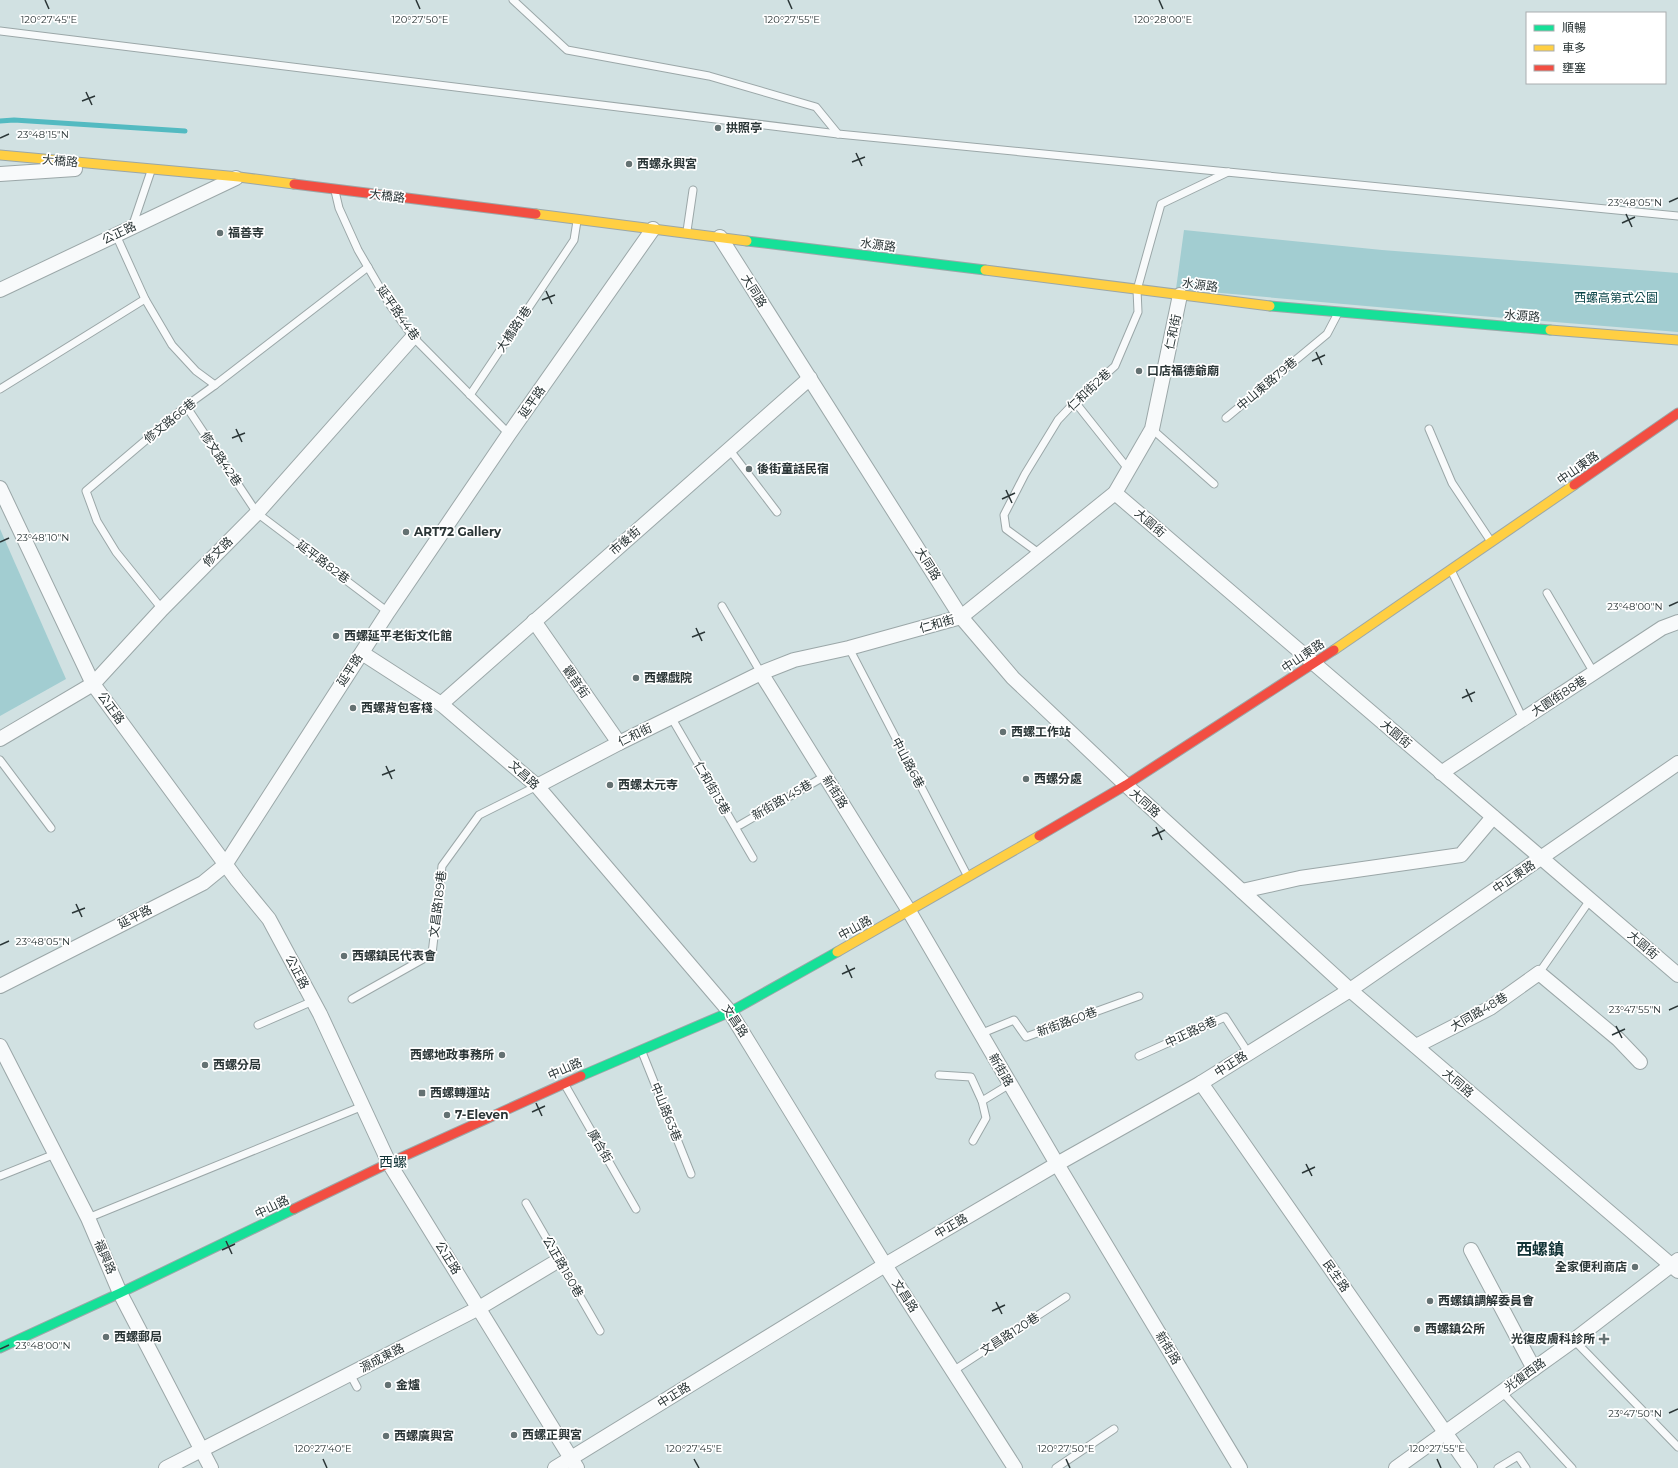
<svg xmlns="http://www.w3.org/2000/svg" width="1678" height="1468" font-family="Montserrat,'Noto Sans TC',sans-serif">
	<style>
		.green { fill: #a2cdd1 }
		.lines { fill: none; stroke-linecap: round; stroke-linejoin: round }
		.stream { stroke: #53bac1; stroke-width: 5 }
		.lane-casing { stroke: #9ba7a8; stroke-width: 9 }
		.street-casing { stroke: #9ba7a8; stroke-width: 16 }
		.fast-casing { stroke: #9ba7a8; stroke-width: 11 }
		.slow-casing { stroke: #9ba7a8; stroke-width: 11 }
		.jam-casing { stroke: #9ba7a8; stroke-width: 11 }
		.lane { stroke: #f8fafb; stroke-width: 7 }
		.street { stroke: #f8fafb; stroke-width: 14 }
		.fast { stroke: #16e098; stroke-width: 9 }
		.slow { stroke: #ffcf43; stroke-width: 9 }
		.jam { stroke: #f24e42; stroke-width: 9 }
		.ticks { fill: none; stroke: #2a3536; stroke-width: 1.5 }
		.poi-dot { fill: #647172; stroke: #fff; stroke-width: 1.5 }
		.labels { text-anchor: middle; stroke-width: 3.5; stroke-linejoin: round; paint-order: stroke }
		.poi-label { font-size: 12px; font-weight: bold; fill: #2a3536; stroke: #fff; text-anchor: start }
		.street-label { font-size: 12px; fill: #2a3536; stroke: #fff }
		.park-label { font-size: 12px; fill: #074246; stroke: #fff }
		.quarter-label { font-size: 14px; fill: #123437; stroke: #fff }
		.district-label { font-size: 16px; font-weight: bold; fill: #123437; stroke: #fff }
		.ticks-label { font-size: 10px; text-anchor: middle; fill: #2a3536; stroke: #fff; stroke-width: 3.5; stroke-linejoin: round; paint-order: stroke }
	</style>
	<rect width="100%" height="100%" fill="#d1e1e2"/>
	<g class="green">
		<path d="M 1184,230 L 1382,250 L 1678,273 L 1678,332 L 1456,314 L 1176,289 Z"/>
		<path d="M 0,529 L 66,679 L 0,716 Z"/>
	</g>
	<g class="lines">
		<path class="stream" d="M 0,121 L 14,120 L 185,131"/>
		<defs>
			<g id="lane">
				<path d="M 513,0 L 567,50 L 709,76 L 816,107 L 838,134"/>
				<path d="M 0,31 L 838,134 L 1678,216"/>
				<path d="M 335,191 L 339,208 L 358,250 L 390,305 L 413,337 L 509,434"/>
				<path d="M 132,227 L 151,171"/>
				<path d="M 687,231 L 693,190"/>
				<path d="M 116,235 L 145,299 L 172,345 L 196,371 L 215,385"/>
				<path d="M 0,389 L 145,299"/>
				<path d="M 470,395 L 574,240 L 577,221"/>
				<path d="M 1075,402 L 1129,470"/>
				<path d="M 186,406 L 257,513 L 388,612"/>
				<path d="M 1226,418 L 1327,334 L 1337,315"/>
				<path d="M 1152,429 L 1214,484"/>
				<path d="M 1429,429 L 1452,483 L 1490,540"/>
				<path d="M 729,449 L 777,512"/>
				<path d="M 1040,554 L 1006,529 L 1004,515 L 1025,474 L 1058,420 L 1075,402 L 1115,366 L 1138,312 L 1137,290 L 1161,204 L 1228,172"/>
				<path d="M 1451,570 L 1523,719"/>
				<path d="M 1547,593 L 1594,673"/>
				<path d="M 722,606 L 761,673"/>
				<path d="M 162,609 L 116,552 L 97,521 L 86,491 L 186,406 L 215,385 L 368,267"/>
				<path d="M 849,648 L 967,875"/>
				<path d="M 671,717 L 753,858"/>
				<path d="M 0,760 L 51,828"/>
				<path d="M 740,825 L 825,776"/>
				<path d="M 1539,973 L 1590,900"/>
				<path d="M 352,999 L 432,954 L 442,866 L 479,815 L 537,786"/>
				<path d="M 258,1025 L 313,1001"/>
				<path d="M 980,1034 L 1014,1020 L 1026,1037 L 1139,996"/>
				<path d="M 642,1052 L 691,1174"/>
				<path d="M 1139,1056 L 1225,1017 L 1249,1054"/>
				<path d="M 939,1075 L 971,1077 L 982,1101 L 986,1118 L 973,1141"/>
				<path d="M 565,1085 L 636,1209"/>
				<path d="M 982,1101 L 1010,1084"/>
				<path d="M 0,1176 L 55,1154"/>
				<path d="M 526,1203 L 600,1331"/>
				<path d="M 88,1218 L 363,1106"/>
				<path d="M 1574,1340 L 1678,1447"/>
				<path d="M 953,1371 L 1066,1297"/>
				<path d="M 350,1374 L 357,1387"/>
				<path d="M 1502,1392 L 1572,1468"/>
				<path d="M 1056,1468 L 1114,1429"/>
				<path d="M 1498,1468 L 1518,1456 L 1526,1468"/>
			</g>
			<g id="street">
				<path d="M 0,174 L 75,169"/>
				<path d="M 720,237 L 961,617 L 1013,678 L 1126,785 L 1350,990 L 1678,1271"/>
				<path d="M 0,290 L 236,178"/>
				<path d="M 0,488 L 93,684 L 237,880 L 269,919 L 320,1014 L 389,1163 L 577,1468"/>
				<path d="M 1115,493 L 1678,975"/>
				<path d="M 534,621 L 619,743"/>
				<path d="M 362,653 L 441,704 L 537,786 L 730,1012 L 885,1265 L 1015,1468"/>
				<path d="M 761,673 L 909,911 L 1057,1164 L 1240,1468"/>
				<path d="M 441,704 L 810,378"/>
				<path d="M 0,739 L 93,684 L 162,609 L 257,513 L 413,337"/>
				<path d="M 1441,773 L 1662,628 L 1678,622"/>
				<path d="M 537,786 L 619,743 L 761,673 L 794,660 L 849,648 L 961,617 L 1115,493 L 1152,429 L 1180,295"/>
				<path d="M 1242,891 L 1300,878 L 1461,855 L 1493,817"/>
				<path d="M 0,986 L 203,883 L 225,865 L 388,612 L 509,434 L 653,229"/>
				<path d="M 0,1046 L 88,1218 L 120,1293 L 211,1468"/>
				<path d="M 1416,1046 L 1490,1008 L 1539,973 L 1618,1039 L 1640,1062"/>
				<path d="M 1201,1083 L 1470,1468"/>
				<path d="M 1471,1250 L 1534,1369"/>
				<path d="M 166,1468 L 479,1308 L 559,1260"/>
				<path d="M 555,1468 L 885,1265 L 1057,1164 L 1201,1083 L 1350,990 L 1678,763"/>
				<path d="M 1396,1468 L 1574,1340 L 1678,1260"/>
			</g>
			<g id="fast">
				<path d="M 747,241 L 985,270"/>
				<path d="M 1270,306 L 1550,330"/>
				<path d="M 581,1076 L 730,1012 L 837,952"/>
				<path d="M 0,1348 L 120,1293 L 294,1209"/>
			</g>
			<g id="slow">
				<path d="M 0,155 L 239,177 L 294,184"/>
				<path d="M 536,214 L 747,241"/>
				<path d="M 985,270 L 1270,306"/>
				<path d="M 1550,330 L 1678,340"/>
				<path d="M 1334,650 L 1574,485"/>
				<path d="M 837,952 L 1039,836"/>
			</g>
			<g id="jam">
				<path d="M 294,184 L 536,214"/>
				<path d="M 1574,485 L 1678,413"/>
				<path d="M 1039,836 L 1126,785 L 1334,650"/>
				<path d="M 294,1209 L 389,1163 L 581,1076"/>
			</g>
		</defs>
		<use href="#lane" class="lane-casing"/>
		<use href="#street" class="street-casing"/>
		<use href="#fast" class="fast-casing"/>
		<use href="#slow" class="slow-casing"/>
		<use href="#jam" class="jam-casing"/>
		<use href="#lane" class="lane"/>
		<use href="#street" class="street"/>
		<use href="#fast" class="fast"/>
		<use href="#slow" class="slow"/>
		<use href="#jam" class="jam"/>
	</g>
	<path class="ticks" d="M 45,0 L 49,9M 416,0 L 420,9M 788,0 L 792,9M 1159,0 L 1163,9M 86,92 L 92,105M 82,101 L 95,96M 0,138 L 9,134M 856,153 L 862,166M 852,162 L 865,157M 1669,202 L 1678,198M 1626,214 L 1632,227M 1622,223 L 1635,217M 546,291 L 552,304M 542,300 L 555,295M 1316,352 L 1322,365M 1312,361 L 1325,355M 236,429 L 242,442M 232,438 L 245,433M 1006,490 L 1012,503M 1002,499 L 1015,493M 0,542 L 9,538M 1669,606 L 1678,602M 696,628 L 702,641M 692,637 L 705,632M 1466,689 L 1472,702M 1462,698 L 1475,692M 386,766 L 392,779M 382,775 L 395,770M 1156,827 L 1162,840M 1152,836 L 1165,830M 76,904 L 82,917M 72,913 L 85,908M 0,945 L 9,941M 846,965 L 852,978M 842,974 L 855,968M 1669,1010 L 1678,1006M 1616,1026 L 1622,1038M 1612,1035 L 1625,1029M 536,1103 L 542,1116M 532,1112 L 545,1106M 1306,1164 L 1312,1176M 1302,1173 L 1315,1167M 226,1241 L 232,1254M 222,1250 L 235,1244M 996,1302 L 1002,1314M 992,1311 L 1005,1305M 0,1349 L 9,1345M 1669,1413 L 1678,1409M 323,1459 L 327,1468M 694,1459 L 699,1468M 1066,1459 L 1070,1468M 1437,1459 L 1441,1468"/>
	<g class="poi-dot">
		<circle cx="718" cy="128" r="4"/>
		<circle cx="629" cy="164" r="4"/>
		<circle cx="220" cy="233" r="4"/>
		<circle cx="1139" cy="371" r="4"/>
		<circle cx="749" cy="469" r="4"/>
		<circle cx="406" cy="532" r="4"/>
		<circle cx="336" cy="636" r="4"/>
		<circle cx="636" cy="678" r="4"/>
		<circle cx="353" cy="708" r="4"/>
		<circle cx="1003" cy="732" r="4"/>
		<circle cx="1026" cy="779" r="4"/>
		<circle cx="610" cy="785" r="4"/>
		<circle cx="344" cy="956" r="4"/>
		<circle cx="502" cy="1055" r="4"/>
		<circle cx="205" cy="1065" r="4"/>
		<rect x="418" y="1089" width="8" height="8" rx="2"/>
		<circle cx="447" cy="1115" r="4"/>
		<circle cx="1635" cy="1267" r="4"/>
		<circle cx="1430" cy="1301" r="4"/>
		<circle cx="1417" cy="1329" r="4"/>
		<circle cx="106" cy="1337" r="4"/>
		<path d="M1602 1333h4v4h4v4h-4v4h-4v-4h-4v-4h4z"/>
		<circle cx="388" cy="1385" r="4"/>
		<circle cx="514" cy="1435" r="4"/>
		<circle cx="386" cy="1436" r="4"/>
	</g>
	<g class="labels">
		<g class="poi-label">
			<text x="726" y="132">拱照亭</text>
			<text x="637" y="168">西螺永興宮</text>
			<text x="228" y="237">福善寺</text>
			<text x="1147" y="375">口店福德爺廟</text>
			<text x="757" y="473">後街童話民宿</text>
			<text x="414" y="536">ART72 Gallery</text>
			<text x="344" y="640">西螺延平老街文化館</text>
			<text x="644" y="682">西螺戲院</text>
			<text x="361" y="712">西螺背包客棧</text>
			<text x="1011" y="736">西螺工作站</text>
			<text x="1034" y="783">西螺分處</text>
			<text x="618" y="789">西螺太元寺</text>
			<text x="352" y="960">西螺鎮民代表會</text>
			<text x="494" y="1059" text-anchor="end">西螺地政事務所</text>
			<text x="213" y="1069">西螺分局</text>
			<text x="430" y="1097">西螺轉運站</text>
			<text x="455" y="1119">7-Eleven</text>
			<text x="1627" y="1271" text-anchor="end">全家便利商店</text>
			<text x="1438" y="1305">西螺鎮調解委員會</text>
			<text x="1425" y="1333">西螺鎮公所</text>
			<text x="114" y="1341">西螺郵局</text>
			<text x="1595" y="1343" text-anchor="end">光復皮膚科診所</text>
			<text x="396" y="1389">金爐</text>
			<text x="522" y="1439">西螺正興宮</text>
			<text x="394" y="1440">西螺廣興宮</text>
		</g>
		<g class="street-label">
			<text transform="translate(60 161) rotate(5)" y="4">大橋路</text>
			<text transform="translate(387 196) rotate(7)" y="4">大橋路</text>
			<text transform="translate(119 233) rotate(-25)" y="4">公正路</text>
			<text transform="translate(878 245) rotate(7)" y="4">水源路</text>
			<text transform="translate(1200 285) rotate(8)" y="4">水源路</text>
			<text transform="translate(754 291) rotate(58)" y="4">大同路</text>
			<text transform="translate(398 313) rotate(55)" y="4">延平路44巷</text>
			<text transform="translate(1522 316) rotate(4)" y="4">水源路</text>
			<text transform="translate(514 329) rotate(-56)" y="4">大橋路1巷</text>
			<text transform="translate(1173 332) rotate(-78)" y="4">仁和街</text>
			<text transform="translate(1267 384) rotate(-40)" y="4">中山東路79巷</text>
			<text transform="translate(1089 390) rotate(-43)" y="4">仁和街2巷</text>
			<text transform="translate(532 402) rotate(-55)" y="4">延平路</text>
			<text transform="translate(170 421) rotate(-39)" y="4">修文路66巷</text>
			<text transform="translate(221 459) rotate(56)" y="4">修文路42巷</text>
			<text transform="translate(1578 468) rotate(-35)" y="4">中山東路</text>
			<text transform="translate(1150 523) rotate(41)" y="4">大園街</text>
			<text transform="translate(625 541) rotate(-41)" y="4">市後街</text>
			<text transform="translate(218 552) rotate(-45)" y="4">修文路</text>
			<text transform="translate(323 562) rotate(37)" y="4">延平路82巷</text>
			<text transform="translate(928 564) rotate(58)" y="4">大同路</text>
			<text transform="translate(937 624) rotate(-16)" y="4">仁和街</text>
			<text transform="translate(1303 656) rotate(-34)" y="4">中山東路</text>
			<text transform="translate(350 670) rotate(-57)" y="4">延平路</text>
			<text transform="translate(576 682) rotate(55)" y="4">觀音街</text>
			<text transform="translate(1559 696) rotate(-33)" y="4">大園街88巷</text>
			<text transform="translate(111 708) rotate(54)" y="4">公正路</text>
			<text transform="translate(1396 734) rotate(40)" y="4">大園街</text>
			<text transform="translate(635 735) rotate(-26)" y="4">仁和街</text>
			<text transform="translate(908 763) rotate(62)" y="4">中山路6巷</text>
			<text transform="translate(524 775) rotate(42)" y="4">文昌路</text>
			<text transform="translate(712 788) rotate(60)" y="4">仁和街13巷</text>
			<text transform="translate(835 792) rotate(58)" y="4">新街路</text>
			<text transform="translate(782 800) rotate(-30)" y="4">新街路145巷</text>
			<text transform="translate(1145 803) rotate(42)" y="4">大同路</text>
			<text transform="translate(1514 877) rotate(-34)" y="4">中正東路</text>
			<text transform="translate(438 904) rotate(-83)" y="4">文昌路189巷</text>
			<text transform="translate(135 917) rotate(-27)" y="4">延平路</text>
			<text transform="translate(855 928) rotate(-29)" y="4">中山路</text>
			<text transform="translate(1643 945) rotate(41)" y="4">大園街</text>
			<text transform="translate(297 972) rotate(62)" y="4">公正路</text>
			<text transform="translate(1479 1012) rotate(-30)" y="4">大同路48巷</text>
			<text transform="translate(735 1021) rotate(56)" y="4">文昌路</text>
			<text transform="translate(1067 1022) rotate(-20)" y="4">新街路60巷</text>
			<text transform="translate(1191 1032) rotate(-25)" y="4">中正路8巷</text>
			<text transform="translate(1231 1064) rotate(-32)" y="4">中正路</text>
			<text transform="translate(565 1069) rotate(-24)" y="4">中山路</text>
			<text transform="translate(1001 1070) rotate(60)" y="4">新街路</text>
			<text transform="translate(1458 1083) rotate(41)" y="4">大同路</text>
			<text transform="translate(666 1112) rotate(68)" y="4">中山路63巷</text>
			<text transform="translate(600 1146) rotate(60)" y="4">廣合街</text>
			<text transform="translate(272 1207) rotate(-26)" y="4">中山路</text>
			<text transform="translate(951 1226) rotate(-30)" y="4">中正路</text>
			<text transform="translate(105 1257) rotate(67)" y="4">福興路</text>
			<text transform="translate(448 1258) rotate(58)" y="4">公正路</text>
			<text transform="translate(563 1267) rotate(60)" y="4">公正路180巷</text>
			<text transform="translate(1336 1276) rotate(55)" y="4">民生路</text>
			<text transform="translate(905 1296) rotate(57)" y="4">文昌路</text>
			<text transform="translate(1010 1334) rotate(-33)" y="4">文昌路120巷</text>
			<text transform="translate(1168 1348) rotate(59)" y="4">新街路</text>
			<text transform="translate(382 1358) rotate(-27)" y="4">源成東路</text>
			<text transform="translate(1525 1375) rotate(-36)" y="4">光復西路</text>
			<text transform="translate(674 1395) rotate(-32)" y="4">中正路</text>
		</g>
		<g class="park-label">
			<text x="1616" y="302">西螺高第式公園</text>
		</g>
		<g class="quarter-label">
			<text x="393" y="1167">西螺</text>
		</g>
		<g class="district-label">
			<text x="1540" y="1255">西螺鎮</text>
		</g>
	</g>
	<g class="ticks-label">
		<text x="49" y="23">120°27'45"E</text>
		<text x="420" y="23">120°27'50"E</text>
		<text x="792" y="23">120°27'55"E</text>
		<text x="1163" y="23">120°28'00"E</text>
		<text x="43" y="138">23°48'15"N</text>
		<text x="1635" y="206">23°48'05"N</text>
		<text x="43" y="541">23°48'10"N</text>
		<text x="1635" y="610">23°48'00"N</text>
		<text x="43" y="945">23°48'05"N</text>
		<text x="1635" y="1013">23°47'55"N</text>
		<text x="43" y="1349">23°48'00"N</text>
		<text x="1635" y="1417">23°47'50"N</text>
		<text x="323" y="1452">120°27'40"E</text>
		<text x="694" y="1452">120°27'45"E</text>
		<text x="1066" y="1452">120°27'50"E</text>
		<text x="1437" y="1452">120°27'55"E</text>
	</g>
	<rect x="1526" y="12" width="140" height="72" fill="#ffffff" stroke="#aaaeaf"/>
	<rect x="1534" y="25" width="20" height="6" fill="#16e098" stroke="#aaaeaf"/>
	<text x="1562" y="32" font-size="12" fill="#2a3536">順暢</text>
	<rect x="1534" y="45" width="20" height="6" fill="#ffcf43" stroke="#aaaeaf"/>
	<text x="1562" y="52" font-size="12" fill="#2a3536">車多</text>
	<rect x="1534" y="65" width="20" height="6" fill="#f24e42" stroke="#aaaeaf"/>
	<text x="1562" y="72" font-size="12" fill="#2a3536">壅塞</text>
</svg>
